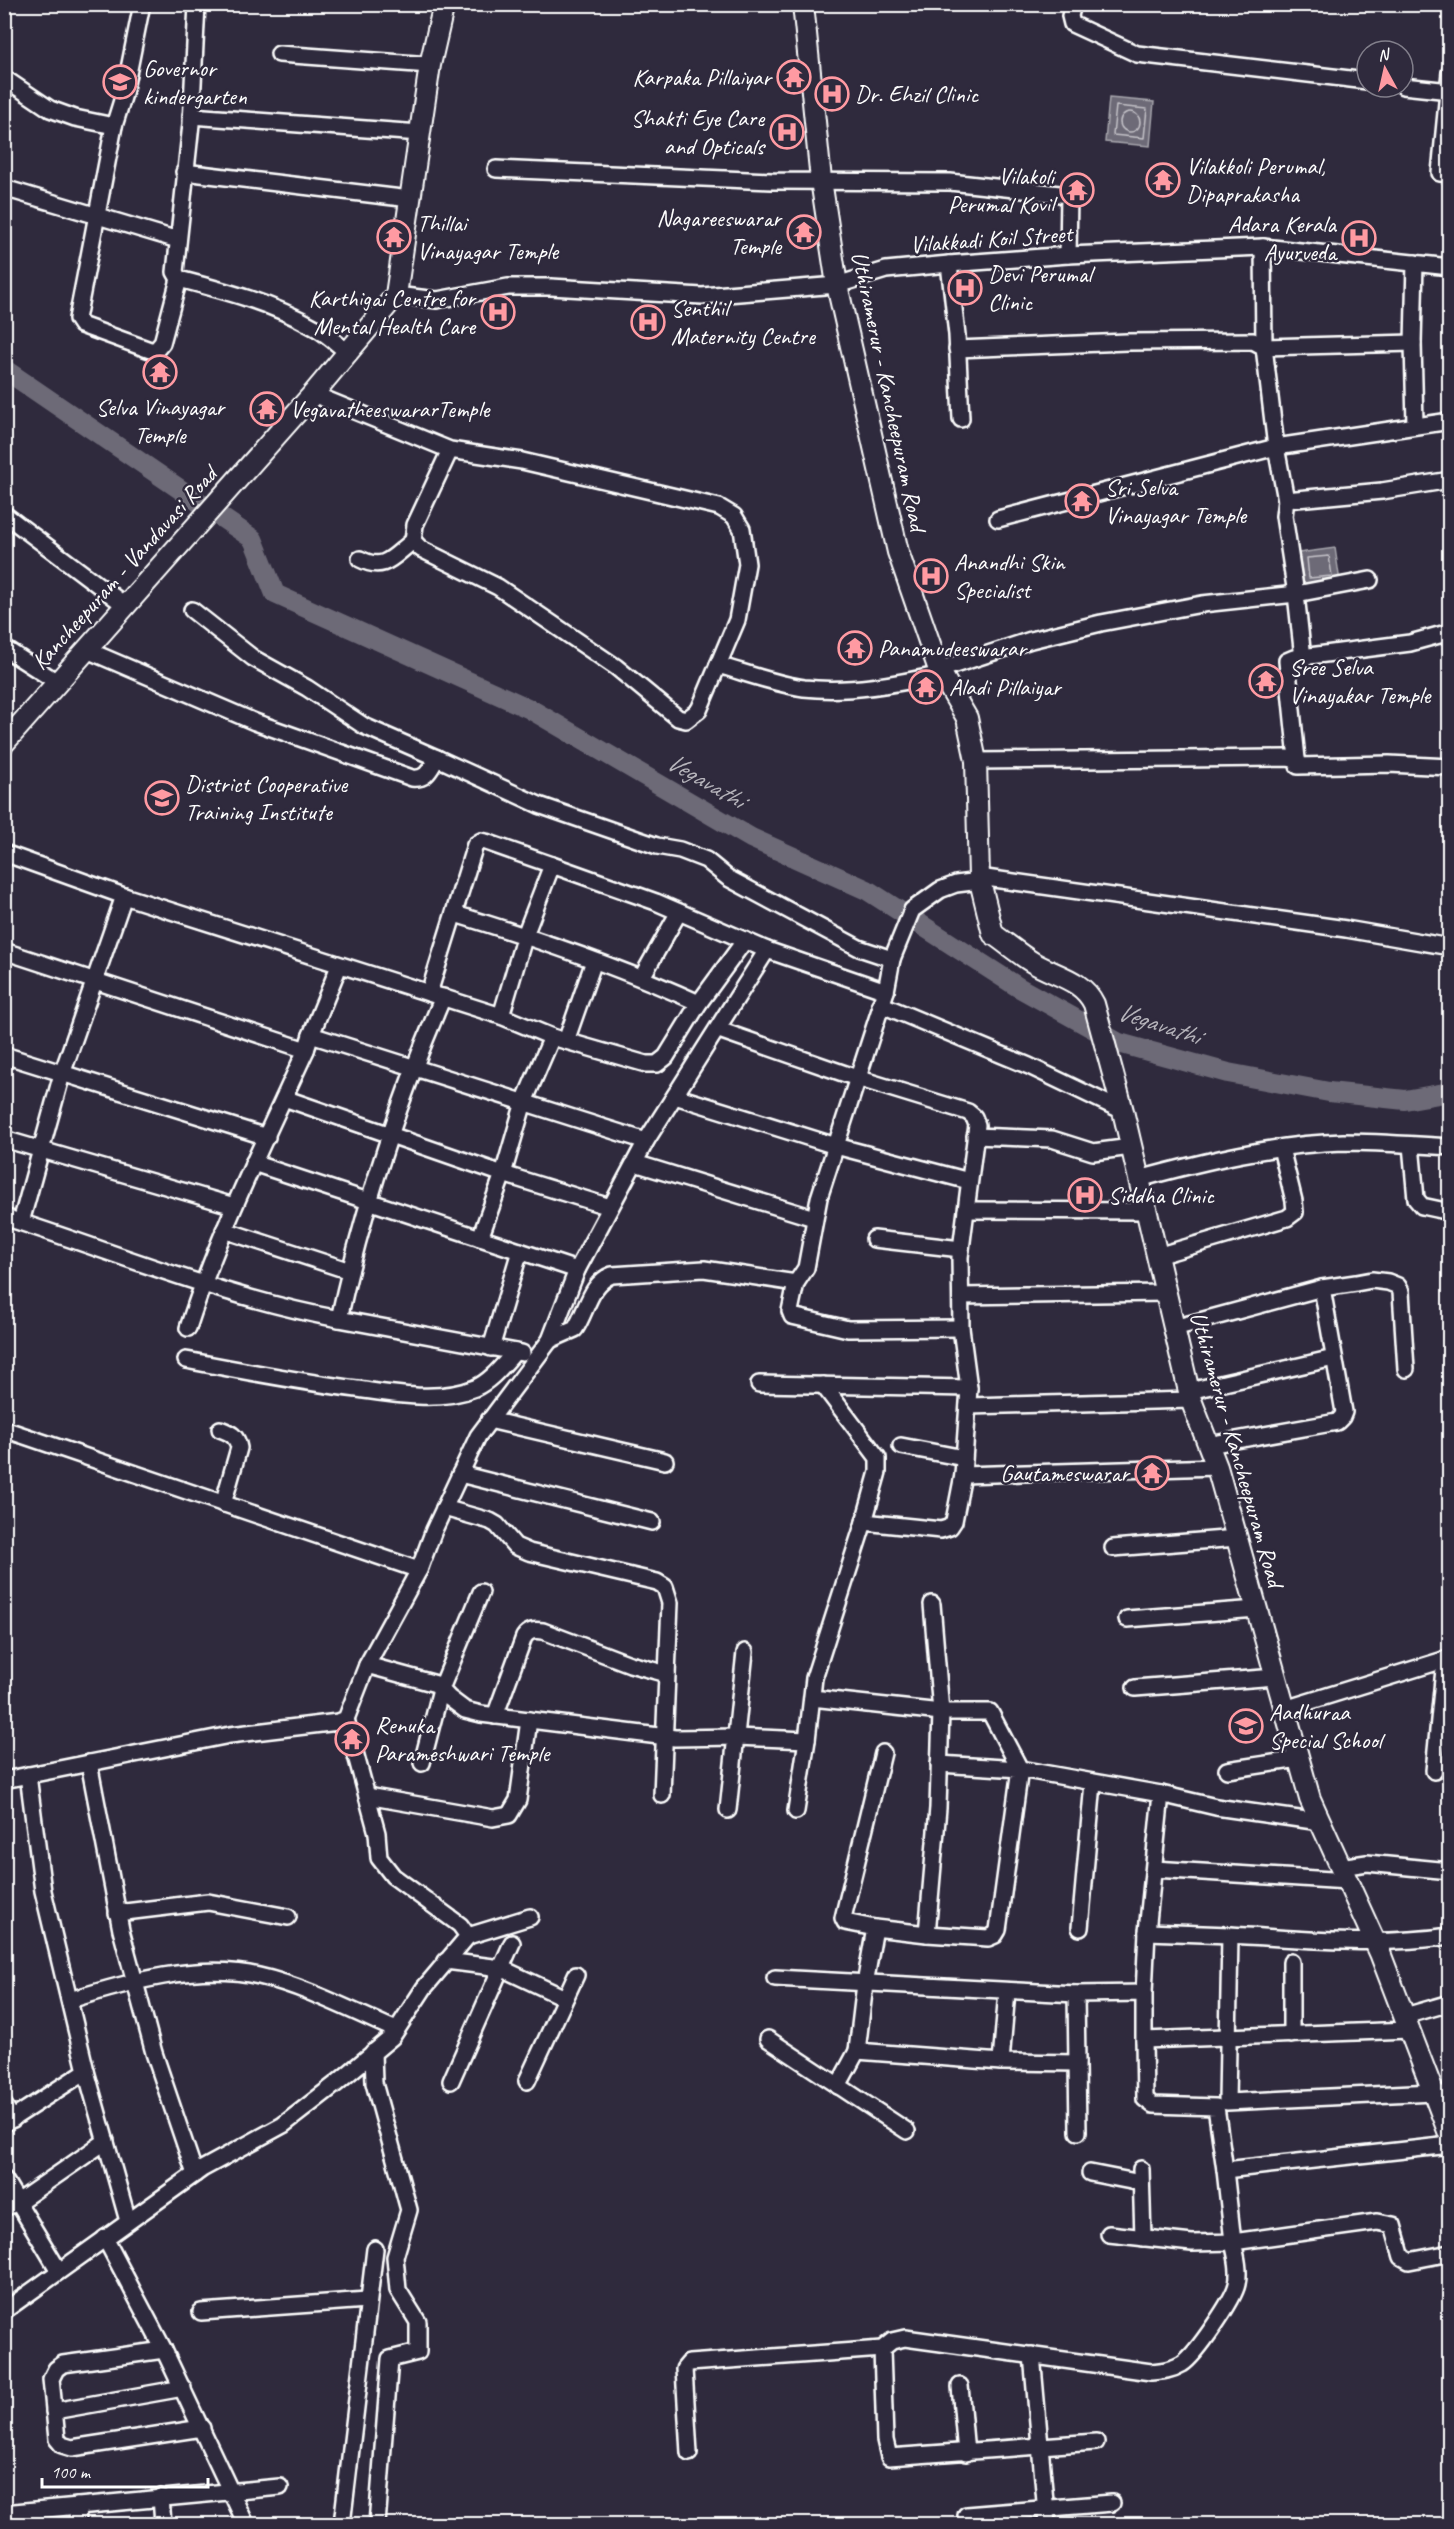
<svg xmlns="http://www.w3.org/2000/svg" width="1454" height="2529" font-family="Caveat,sans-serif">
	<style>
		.water { fill: #6d6a77; stroke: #a7a6ad; stroke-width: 1.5 }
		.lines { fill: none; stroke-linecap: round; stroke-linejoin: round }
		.shore { stroke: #c5c3c9; stroke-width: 1.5 }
		.river { stroke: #6d6a77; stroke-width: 20 }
		.minor-casing { stroke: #fff; stroke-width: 20 }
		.major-casing { stroke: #fff; stroke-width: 24 }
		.minor { stroke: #2f2a3d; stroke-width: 15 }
		.major { stroke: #2f2a3d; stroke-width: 20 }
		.labels { text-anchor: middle; stroke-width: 5; stroke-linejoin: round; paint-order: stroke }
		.poi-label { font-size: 24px; fill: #fff; stroke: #2f2a3d; text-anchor: start }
		.street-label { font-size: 24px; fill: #fff; stroke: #2f2a3d }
		.water-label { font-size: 26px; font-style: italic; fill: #b6b4bb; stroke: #2f2a3d }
	</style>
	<rect width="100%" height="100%" fill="#2f2a3d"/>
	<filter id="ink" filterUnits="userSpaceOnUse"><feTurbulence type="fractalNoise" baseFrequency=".0167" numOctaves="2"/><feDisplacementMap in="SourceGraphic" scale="12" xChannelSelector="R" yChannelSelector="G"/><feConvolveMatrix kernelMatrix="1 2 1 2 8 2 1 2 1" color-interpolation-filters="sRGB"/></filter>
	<g filter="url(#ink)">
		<g class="water">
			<path d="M 1109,98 L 1154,102 L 1150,146 L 1105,142 Z"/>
			<path d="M 1335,548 L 1340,582 L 1304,586 L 1299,553 Z"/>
		</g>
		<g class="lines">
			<g class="shore">
				<path d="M 1116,106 L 1147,109 L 1144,138 L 1113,135 Z"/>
				<circle cx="1130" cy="122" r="10"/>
				<path d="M 1329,556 L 1332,576 L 1309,578 L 1307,558 Z"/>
			</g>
			<path class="river" d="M 4,369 L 253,539 L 275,594 L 530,709 L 751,838 L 867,890 L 1018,987 L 1119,1043 L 1228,1073 L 1329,1092 L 1405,1100 L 1450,1092"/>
			<defs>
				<g id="minor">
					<path d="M 142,4 L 124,94 L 114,126 L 77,319 L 81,325 L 150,350 L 156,350 L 162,343 L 179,279"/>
					<path d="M 197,4 L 191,124 L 175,272 L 179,279 C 225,291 272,303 314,327 C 326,333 336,343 347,352"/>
					<path d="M 1073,4 L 1070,16 L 1072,24 L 1137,54 L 1367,81"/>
					<path d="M 279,54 L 430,65"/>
					<path d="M 1450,72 L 1440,173 L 1450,174"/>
					<path d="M 4,78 L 50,109 L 75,118 L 114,126"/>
					<path d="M 1403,86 L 1450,91"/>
					<path d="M 191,116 L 420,133"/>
					<path d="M 496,169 L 772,181 L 950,182 L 1069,195 L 1068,255"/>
					<path d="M 184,172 L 410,199"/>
					<path d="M 4,188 L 178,240"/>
					<path d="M 1263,247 L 1264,347 L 1276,447 L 1450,421"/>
					<path d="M 1415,263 L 1413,343 L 1415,424"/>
					<path d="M 949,264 L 957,335 L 961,419"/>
					<path d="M 396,295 L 437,300 L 508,287 L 551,287 L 702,296 L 837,285 L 886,270 L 949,264 L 1068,255 L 1263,247 L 1450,267"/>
					<path d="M 957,349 L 1127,342 L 1253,341 L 1264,347 L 1413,343"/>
					<path d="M 313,394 L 450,450 L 522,461 L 719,507 L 734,516 L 742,529 L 747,564 L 737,620 L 699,710 L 686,720 L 678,718 L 616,667 L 498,587 L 421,549 L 413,541 L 415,525 L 450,450"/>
					<path d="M 1286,500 L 1382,491 L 1450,480"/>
					<path d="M 4,514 L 126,606"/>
					<path d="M 998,519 L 1276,447 L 1286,500 L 1284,516 L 1296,594 L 1303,658"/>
					<path d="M 360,559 C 385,572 393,556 413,541"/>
					<path d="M 192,610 L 253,658 L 307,688 L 364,726 L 437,758"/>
					<path d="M 4,648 L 57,682"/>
					<path d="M 87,650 L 255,722 L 412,778 C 427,780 430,769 437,758 L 539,805 L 657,846 L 680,850 L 706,860 L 728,878 L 859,948 L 892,959"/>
					<path d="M 718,665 C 746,673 775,684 804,688 C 849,693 897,684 941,674"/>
					<path d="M 939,670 L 1031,640 L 1101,623 L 1202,604 L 1296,594 L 1370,580"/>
					<path d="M 1297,759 L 1287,661 L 1294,658 L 1410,643 L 1450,632"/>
					<path d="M 976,761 L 1285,758 L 1297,759 L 1298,766 L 1389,764 L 1450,767"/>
					<path d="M 4,853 L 124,896 L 501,1016 L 552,1037 L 646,1064 L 657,1064 L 666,1057 L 699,1003 L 745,940"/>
					<path d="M 979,877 L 1346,929 L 1450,947"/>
					<path d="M 455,914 C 538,939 620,967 699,1003"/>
					<path d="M 767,950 L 886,991"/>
					<path d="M 4,951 L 306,1050 L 311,1035 L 646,1141"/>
					<path d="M 642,977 L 679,912"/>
					<path d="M 429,993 L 475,845 L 481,841 L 486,842 L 552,865"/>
					<path d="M 880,1004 L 1029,1066 L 1123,1111"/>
					<path d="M 501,1016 L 525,935 L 552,865 L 656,902 L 767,950 L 646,1141 L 577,1270 L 550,1340 L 478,1436 L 434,1530 L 419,1570 L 367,1665 L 436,1684 L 449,1698 L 465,1710 L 481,1714 L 675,1738 L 736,1737 L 807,1740 L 814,1678 L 864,1522 L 941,1530 L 950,1527 L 954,1521 L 963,1475"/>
					<path d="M 719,1030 L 857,1078 L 968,1112 L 974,1117 L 977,1125 L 960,1257 L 961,1328 L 969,1388 L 963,1475 L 1217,1467"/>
					<path d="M 311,1035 L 339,966"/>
					<path d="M 566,1041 L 594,961"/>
					<path d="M 4,1055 L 267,1137"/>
					<path d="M 675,1096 L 836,1146 L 969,1181"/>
					<path d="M 284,1098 L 503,1174 L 610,1207"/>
					<path d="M 975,1136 L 1052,1139 L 1093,1152 L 1131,1147"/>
					<path d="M 4,1139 L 234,1206"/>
					<path d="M 1411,1145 L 1416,1199 L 1422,1206 L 1450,1212"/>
					<path d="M 253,1163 L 577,1270"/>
					<path d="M 635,1163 L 814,1218"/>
					<path d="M 1139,1179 C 1205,1161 1275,1144 1343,1142 C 1378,1142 1414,1145 1450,1147"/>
					<path d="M 966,1210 L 1146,1211"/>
					<path d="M 4,1217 C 115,1252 225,1298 339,1319 C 363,1208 398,1102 443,997"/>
					<path d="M 21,1222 L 62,1074 L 124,896"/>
					<path d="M 224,1230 L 350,1271"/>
					<path d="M 480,1238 L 503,1174 L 524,1102 L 552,1037"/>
					<path d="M 874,1239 L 961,1249"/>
					<path d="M 1157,1256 L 1287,1218 L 1295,1212 L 1294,1201 L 1281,1148"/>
					<path d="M 796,1283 L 790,1311 L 792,1316 L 848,1329 L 961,1328"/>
					<path d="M 961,1296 L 1166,1293"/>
					<path d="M 339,1319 L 522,1353"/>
					<path d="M 188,1328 C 219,1232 264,1141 306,1050"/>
					<path d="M 1174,1328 L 1322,1288 L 1356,1283 L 1372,1280 L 1388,1282 L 1398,1286 L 1401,1292 L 1406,1369"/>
					<path d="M 550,1340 L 575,1329 C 587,1311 590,1283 612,1275 L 704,1269 L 796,1283 L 806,1268 L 819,1198 L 886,991 L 892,959 L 912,910 L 940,890 L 956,884 L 980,881"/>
					<path d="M 491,1348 L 520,1251"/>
					<path d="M 186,1360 C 243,1371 299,1382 357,1389 C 394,1394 438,1403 475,1388 C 491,1381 503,1365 515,1352"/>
					<path d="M 759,1384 L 969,1388"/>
					<path d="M 823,1385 L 878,1458 L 878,1472 L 864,1522"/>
					<path d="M 1189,1391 L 1334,1358"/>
					<path d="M 968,1406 L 1191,1400"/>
					<path d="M 489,1420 L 665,1461"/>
					<path d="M 4,1429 L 419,1570"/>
					<path d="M 220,1429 C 231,1433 237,1436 239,1448 L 223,1504"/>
					<path d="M 1208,1445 L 1337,1422 L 1342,1417 L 1344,1412 L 1322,1288"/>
					<path d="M 901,1446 L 964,1458"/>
					<path d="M 460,1474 L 652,1522"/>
					<path d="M 444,1508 L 490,1521 L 497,1525 L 515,1546 L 529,1552 L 657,1582 L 665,1587 L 670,1603 L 662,1795"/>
					<path d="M 1113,1548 L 1237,1538"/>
					<path d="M 932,1604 L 941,1712 L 938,1808 L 927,1934 L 875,1928 L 865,1984 L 857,2051 L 1001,2062 L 1077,2063 L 1076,1994 L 1144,1993 L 1144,2040 L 1410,2030"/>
					<path d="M 1127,1619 L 1257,1609"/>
					<path d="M 1135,1688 L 1276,1677"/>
					<path d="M 812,1698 L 941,1712 L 990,1712 L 1020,1769 L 1161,1794 L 1216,1807 L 1320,1822"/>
					<path d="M 1285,1709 L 1450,1658"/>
					<path d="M 495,1716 L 524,1637 C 529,1630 534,1630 543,1631 L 630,1664 L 667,1674"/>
					<path d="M 89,1763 L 121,1930 L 154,2053 L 195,2174"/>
					<path d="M 422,1763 L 441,1689 L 481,1592"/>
					<path d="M 1227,1770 L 1299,1759"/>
					<path d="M 1434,1771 L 1445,1659"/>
					<path d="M 4,1780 L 230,1735 L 338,1722 L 346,1719 L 367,1665"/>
					<path d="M 367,1796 L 493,1818 L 509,1815 L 518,1800 L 529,1720"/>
					<path d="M 728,1810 L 745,1652"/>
					<path d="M 796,1811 L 807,1740"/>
					<path d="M 1340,1867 L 1367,1863 L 1450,1871"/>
					<path d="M 1154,1869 L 1348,1881"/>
					<path d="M 117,1913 L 208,1902 L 288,1917"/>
					<path d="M 875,1928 L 845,1922 L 843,1918 L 883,1753"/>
					<path d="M 1080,1928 L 1093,1783"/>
					<path d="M 1147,1932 L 1230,1935 L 1227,2102 L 1433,2092 L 1450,2096"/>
					<path d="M 927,1934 L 988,1938 L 995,1935 L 998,1930 L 1020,1769 L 939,1764"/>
					<path d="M 1230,1935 C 1304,1939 1376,1947 1450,1936"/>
					<path d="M 468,1936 L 530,1917"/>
					<path d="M 446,1961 L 501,1968 L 565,1998"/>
					<path d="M 775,1978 L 1076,1994"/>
					<path d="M 1144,1993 L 1147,1932 L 1161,1794"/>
					<path d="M 70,2000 C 128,1982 198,1962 259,1976 C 304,1986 354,2012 396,2030"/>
					<path d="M 1405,2016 L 1450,2003"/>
					<path d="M 1291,2035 L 1291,1962"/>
					<path d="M 768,2039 L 907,2131"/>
					<path d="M 1144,2040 L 1145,2099 L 1153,2105 L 1216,2107 L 1225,2170 L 1450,2145"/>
					<path d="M 373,2052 L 374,2083 L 409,2210 L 395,2257 L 398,2290 L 418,2322 L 418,2352 L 390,2359 L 377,2524"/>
					<path d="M 1001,2062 L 1007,1991"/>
					<path d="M 1077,2063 L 1078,2132"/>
					<path d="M 86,2071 L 128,2221"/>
					<path d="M 451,2081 L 512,1943"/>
					<path d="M 527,2081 L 576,1975"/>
					<path d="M 838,2086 L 857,2051"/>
					<path d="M 4,2105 L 13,2119"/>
					<path d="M 4,2124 L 86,2071 L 43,1891 L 28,1775"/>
					<path d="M 1141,2169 L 1143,2238"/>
					<path d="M 1090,2173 L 1141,2183"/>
					<path d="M 4,2179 L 59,2271"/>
					<path d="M 4,2208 L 18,2202 L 106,2141"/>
					<path d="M 1109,2234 L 1192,2243 L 1233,2242 L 1225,2170"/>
					<path d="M 105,2238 L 164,2350 L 246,2524"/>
					<path d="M 4,2311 L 202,2169 L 283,2125 L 337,2083 L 392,2037 L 424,1988 L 468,1936 L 460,1925 L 393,1876 L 379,1858 L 377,1833 L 346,1719"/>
					<path d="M 201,2312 L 367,2300"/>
					<path d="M 882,2349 L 885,2440 L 889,2457 L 1096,2442"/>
					<path d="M 164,2350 L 63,2364 L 56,2369 L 51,2379 L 57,2439 L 62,2445 L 72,2448 L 202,2428"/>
					<path d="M 1032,2355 L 1047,2524"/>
					<path d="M 960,2386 L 966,2453"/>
					<path d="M 54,2411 L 183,2388"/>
					<path d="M 689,2453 L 684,2369 L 689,2363 L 882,2349 L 892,2341 L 905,2338 L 1151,2372 C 1162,2371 1172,2370 1182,2364 C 1196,2355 1234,2299 1237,2284 C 1240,2270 1236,2255 1233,2242 L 1377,2222 L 1393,2225 L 1402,2257 L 1409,2261 L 1450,2253"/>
					<path d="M 161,2497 L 163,2524"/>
					<path d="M 77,2506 L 78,2524"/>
					<path d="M 4,2513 L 280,2487"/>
					<path d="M 966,2515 L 1112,2503"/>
					<path d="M 342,2524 L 375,2249"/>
				</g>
				<g id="major">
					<path d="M 803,4 L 821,180 L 837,285 L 898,552 L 939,670 L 967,718 L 976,761 L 979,877 L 993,934 C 1006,943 1019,954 1032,962 C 1055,976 1082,979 1094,1004 L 1123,1111 L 1191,1400 L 1217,1467 L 1310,1799 L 1380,1953 L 1450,2136"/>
					<path d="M 4,743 L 313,394 L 396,295 L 430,65 L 444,4"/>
				</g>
			</defs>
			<use href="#minor" class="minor-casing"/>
			<use href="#major" class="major-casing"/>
			<use href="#minor" class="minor"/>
			<use href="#major" class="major"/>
		</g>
	</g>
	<defs>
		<symbol id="temple-ring" viewBox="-11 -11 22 22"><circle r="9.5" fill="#2f2a3d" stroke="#ff9aa2" stroke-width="1.5"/><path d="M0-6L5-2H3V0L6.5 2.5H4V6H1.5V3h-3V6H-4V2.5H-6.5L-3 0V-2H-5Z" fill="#ff9aa2"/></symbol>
		<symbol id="school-ring" viewBox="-11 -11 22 22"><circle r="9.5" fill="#2f2a3d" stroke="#ff9aa2" stroke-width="1.5"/><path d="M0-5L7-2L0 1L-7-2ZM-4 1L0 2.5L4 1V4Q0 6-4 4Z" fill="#ff9aa2"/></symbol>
		<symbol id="hospital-ring" viewBox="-11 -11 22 22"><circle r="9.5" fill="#2f2a3d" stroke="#ff9aa2" stroke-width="1.5"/><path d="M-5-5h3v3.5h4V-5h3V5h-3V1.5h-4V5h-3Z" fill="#ff9aa2"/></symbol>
	</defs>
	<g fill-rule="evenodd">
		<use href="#temple-ring" x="775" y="58" width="38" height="38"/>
		<use href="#school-ring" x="101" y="63" width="38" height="38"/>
		<use href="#hospital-ring" x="813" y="75" width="38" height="38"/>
		<use href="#hospital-ring" x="768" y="113" width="38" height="38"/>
		<use href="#temple-ring" x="1144" y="161" width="38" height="38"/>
		<use href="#temple-ring" x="1058" y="171" width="38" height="38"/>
		<use href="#temple-ring" x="785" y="213" width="38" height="38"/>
		<use href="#temple-ring" x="375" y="218" width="38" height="38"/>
		<use href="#hospital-ring" x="1340" y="219" width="38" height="38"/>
		<use href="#hospital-ring" x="946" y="269" width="38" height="38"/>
		<use href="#hospital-ring" x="479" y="293" width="38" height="38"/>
		<use href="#hospital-ring" x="629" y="303" width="38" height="38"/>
		<use href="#temple-ring" x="141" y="353" width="38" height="38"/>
		<use href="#temple-ring" x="248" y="390" width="38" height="38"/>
		<use href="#temple-ring" x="1063" y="482" width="38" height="38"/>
		<use href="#hospital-ring" x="912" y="557" width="38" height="38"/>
		<use href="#temple-ring" x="836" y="629" width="38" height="38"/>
		<use href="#temple-ring" x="1247" y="662" width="38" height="38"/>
		<use href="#temple-ring" x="907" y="668" width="38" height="38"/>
		<use href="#school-ring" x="143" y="779" width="38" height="38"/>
		<use href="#hospital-ring" x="1066" y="1176" width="38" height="38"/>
		<use href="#temple-ring" x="1133" y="1454" width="38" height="38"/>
		<use href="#school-ring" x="1227" y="1707" width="38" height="38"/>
		<use href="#temple-ring" x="333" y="1720" width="38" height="38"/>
	</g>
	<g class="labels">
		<g class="poi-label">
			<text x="143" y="76">Governor<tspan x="143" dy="28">kindergarten</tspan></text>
			<text x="771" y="85" text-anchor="end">Karpaka Pillaiyar</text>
			<text x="855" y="102">Dr. Ehzil Clinic</text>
			<text x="764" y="126" text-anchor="end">Shakti Eye Care<tspan x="764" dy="28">and Opticals</tspan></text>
			<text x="1186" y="174">Vilakkoli Perumal,<tspan x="1186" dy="28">Dipaprakasha</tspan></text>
			<text x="1054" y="184" text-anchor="end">Vilakoli<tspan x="1054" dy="28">Perumal Kovil</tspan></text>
			<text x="781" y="226" text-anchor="end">Nagareeswarar<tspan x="781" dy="28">Temple</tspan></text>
			<text x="417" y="231">Thillai<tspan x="417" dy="28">Vinayagar Temple</tspan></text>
			<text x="1336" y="232" text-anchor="end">Adara Kerala<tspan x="1336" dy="28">Ayurveda</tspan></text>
			<text x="988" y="282">Devi Perumal<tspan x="988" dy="28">Clinic</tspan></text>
			<text x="475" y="306" text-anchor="end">Karthigai Centre for<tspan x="475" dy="28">Mental Health Care</tspan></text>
			<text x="671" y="316">Senthil<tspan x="671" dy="28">Maternity Centre</tspan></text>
			<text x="160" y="415" text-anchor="middle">Selva Vinayagar<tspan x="160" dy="28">Temple</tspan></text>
			<text x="290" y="417">VegavatheeswararTemple</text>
			<text x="1105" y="495">Sri Selva<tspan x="1105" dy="28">Vinayagar Temple</tspan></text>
			<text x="954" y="570">Anandhi Skin<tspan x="954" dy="28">Specialist</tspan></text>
			<text x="878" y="656">Panamudeeswarar</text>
			<text x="1289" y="675">Sree Selva<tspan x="1289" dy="28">Vinayakar Temple</tspan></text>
			<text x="949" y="695">Aladi Pillaiyar</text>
			<text x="185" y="792">District Cooperative<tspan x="185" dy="28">Training Institute</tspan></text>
			<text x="1108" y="1203">Siddha Clinic</text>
			<text x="1129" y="1481" text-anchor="end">Gautameswarar</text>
			<text x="1269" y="1720">Aadhuraa<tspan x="1269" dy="28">Special School</tspan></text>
			<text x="375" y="1733">Renuka<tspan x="375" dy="28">Parameshwari Temple</tspan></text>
		</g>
		<g class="street-label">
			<text transform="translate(991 239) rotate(-4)" y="8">Vilakkadi Koil Street</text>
			<text transform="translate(889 391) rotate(78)" y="8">Uthiramerur - Kancheepuram Road</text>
			<text transform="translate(124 568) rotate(-48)" y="8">Kancheepuram - Vandavasi Road</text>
			<text transform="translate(1237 1449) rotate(74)" y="8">Uthiramerur - Kancheepuram Road</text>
		</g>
		<g class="water-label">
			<text transform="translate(706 780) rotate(30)" y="9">Vegavathi</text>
			<text transform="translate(1159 1023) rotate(18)" y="9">Vegavathi</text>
		</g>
	</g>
	<rect width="1454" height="2529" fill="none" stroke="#2f2a3d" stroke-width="24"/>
	<rect x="12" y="12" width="1430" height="2505" fill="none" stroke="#fff" stroke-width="2" filter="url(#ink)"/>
	<g transform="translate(1385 69) rotate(352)"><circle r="28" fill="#2f2a3d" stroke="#827f8b" stroke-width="1.5"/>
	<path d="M0-4.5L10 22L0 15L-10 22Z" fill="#ff9aa2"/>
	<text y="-9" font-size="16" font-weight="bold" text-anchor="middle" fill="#ffffff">N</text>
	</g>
	<path d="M42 2478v9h166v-9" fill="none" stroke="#ffffff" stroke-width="3"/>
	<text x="51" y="2478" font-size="18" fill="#ffffff" stroke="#2f2a3d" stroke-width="4.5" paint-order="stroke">100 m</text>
</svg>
